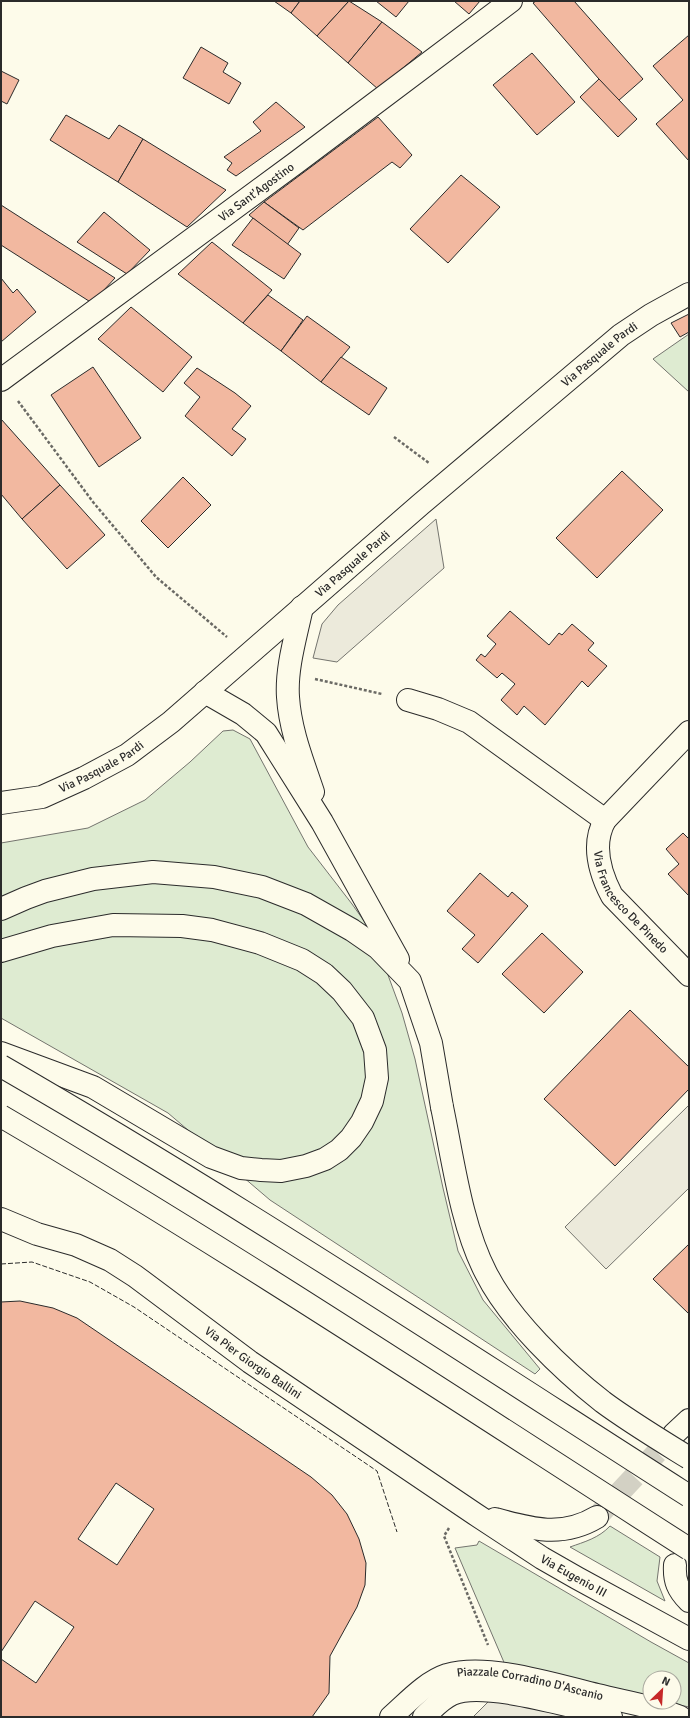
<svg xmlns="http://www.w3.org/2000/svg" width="690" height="1718" font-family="Signika,sans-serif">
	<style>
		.green { fill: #deebd1; stroke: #74746e }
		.parking { fill: #eceadb; stroke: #74746e }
		.building { fill: #f2b8a0; stroke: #2b2b2b; fill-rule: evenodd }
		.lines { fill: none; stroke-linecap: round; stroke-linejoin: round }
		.minor-tunnel { stroke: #d3d1c4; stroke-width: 22; stroke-dasharray: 22 11; stroke-linecap: butt }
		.minor-casing { stroke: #2b2b2b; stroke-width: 24 }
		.highway-casing { stroke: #2b2b2b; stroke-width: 24 }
		.path { stroke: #6a6964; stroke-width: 2.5; stroke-dasharray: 3 2; stroke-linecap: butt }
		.minor { stroke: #fdfbea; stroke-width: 22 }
		.highway { stroke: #fdfbea; stroke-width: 22 }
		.highway-bridge-casing { stroke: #2b2b2b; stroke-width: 24; stroke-linecap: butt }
		.highway-bridge { stroke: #fdfbea; stroke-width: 22 }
		.fence { stroke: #2b2b2b; stroke-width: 1; stroke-dasharray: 5 2; stroke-linecap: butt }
		.labels { text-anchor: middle; stroke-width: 3; stroke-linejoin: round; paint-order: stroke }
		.street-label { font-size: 12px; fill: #2b2b2b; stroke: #fdfbea }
	</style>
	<rect width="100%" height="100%" fill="#fdfbea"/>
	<g class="green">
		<path d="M 689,334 L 689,392 L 653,359 Z"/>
		<path d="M 233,730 L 250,739 L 308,847 L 352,904 L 369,928 L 378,948 L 402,1013 L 415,1059 L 443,1188 L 458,1251 L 483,1300 L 540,1369 L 535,1374 L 270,1200 L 168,1113 L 1,1018 L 1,843 L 88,828 L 145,800 L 190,762 L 223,731 Z"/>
		<path d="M 610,1526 L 660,1557 L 657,1581 L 665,1601 L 570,1547 C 584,1542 599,1538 610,1526 Z"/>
		<path d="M 479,1541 L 651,1642 L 689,1663 L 689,1707 L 666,1702 L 674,1702 L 674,1678 L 650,1678 L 650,1698 L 506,1667 L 455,1548 L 477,1545 Z"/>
	</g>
	<g class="parking">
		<path d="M 436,519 L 444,568 L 337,662 L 313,658 L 322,624 L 338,605 Z"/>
		<path d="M 689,1105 L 689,1188 L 606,1269 L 565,1227 Z"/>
		<path d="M 493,1697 L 592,1717 L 473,1717 Z"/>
	</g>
	<g class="building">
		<path d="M 274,1 L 300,1 L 291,13 Z"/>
		<path d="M 300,1 L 349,1 L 317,36 L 291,13 Z"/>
		<path d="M 349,1 L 382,22 L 348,63 L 317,36 Z"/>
		<path d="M 376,1 L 409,1 L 396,17 Z"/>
		<path d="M 454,1 L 480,1 L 469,14 Z"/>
		<path d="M 536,1 L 574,1 L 643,79 L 618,101 L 533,3 Z"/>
		<path d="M 382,22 L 422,52 L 378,89 L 348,63 Z"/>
		<path d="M 689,35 L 689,161 L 656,124 L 683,100 L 653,66 Z"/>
		<path d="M 201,47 L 228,63 L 223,72 L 241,83 L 229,104 L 183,78 Z"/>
		<path d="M 532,53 L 575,102 L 537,135 L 493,85 Z"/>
		<path d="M 1,71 L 19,80 L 7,104 L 1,101 Z"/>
		<path d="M 599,79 L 637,119 L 618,137 L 580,97 Z"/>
		<path d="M 276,102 L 305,127 L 236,176 L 227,170 L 232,163 L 224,157 L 261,131 L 253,122 Z"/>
		<path d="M 66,115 L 109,139 L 119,125 L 143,139 L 118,182 L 50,140 Z"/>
		<path d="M 378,117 L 412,155 L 400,168 L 392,162 L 303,230 L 264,202 Z"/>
		<path d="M 143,139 L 226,190 L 187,227 L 118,182 Z"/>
		<path d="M 461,175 L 500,207 L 448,263 L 410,229 Z"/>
		<path d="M 264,202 L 299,228 L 287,245 L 249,215 Z"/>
		<path d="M 1,205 L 115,278 L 92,303 L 1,245 Z"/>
		<path d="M 104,212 L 150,250 L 127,274 L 77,242 Z"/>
		<path d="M 253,218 L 301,254 L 284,279 L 232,245 Z"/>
		<path d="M 212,242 L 272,290 L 243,323 L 178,274 Z"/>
		<path d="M 1,278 L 13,293 L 17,289 L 36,312 L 1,342 Z"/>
		<path d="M 268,295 L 303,320 L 281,351 L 243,323 Z"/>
		<path d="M 131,307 L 192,357 L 163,392 L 98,339 Z"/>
		<path d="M 689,314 L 689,332 L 680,337 L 671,323 Z"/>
		<path d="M 307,316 L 350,347 L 321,382 L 281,351 Z"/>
		<path d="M 341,357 L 387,388 L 369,415 L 321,382 Z"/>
		<path d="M 93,367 L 141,438 L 99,467 L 51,395 Z"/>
		<path d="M 197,368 L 235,393 L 251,406 L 232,429 L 246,439 L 232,456 L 185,416 L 200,397 L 184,383 Z"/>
		<path d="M 1,419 L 60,485 L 22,519 L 1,494 Z"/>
		<path d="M 622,471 L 663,510 L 597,578 L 556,538 Z"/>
		<path d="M 183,477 L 211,505 L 168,548 L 141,521 Z"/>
		<path d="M 60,485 L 105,535 L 67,569 L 22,519 Z"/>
		<path d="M 510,611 L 549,645 L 559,633 L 562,635 L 572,624 L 594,643 L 588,650 L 607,666 L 588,687 L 582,681 L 545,725 L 524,706 L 517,715 L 501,700 L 515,684 L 502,673 L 497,678 L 476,660 L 481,654 L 485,657 L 496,644 L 487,636 Z"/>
		<path d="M 683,833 L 688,838 L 689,837 L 689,896 L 668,874 L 679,864 L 666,849 Z"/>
		<path d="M 480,873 L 508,897 L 512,892 L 528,906 L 478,963 L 462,949 L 475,935 L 447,911 Z"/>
		<path d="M 542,933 L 583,972 L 544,1013 L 502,974 Z"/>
		<path d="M 630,1010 L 689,1067 L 689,1089 L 615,1166 L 544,1099 Z"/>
		<path d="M 689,1244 L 689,1314 L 653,1279 Z"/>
		<path d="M 20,1301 L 53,1308 L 77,1318 L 311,1477 L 332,1495 L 347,1514 L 359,1539 L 366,1563 L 365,1585 L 357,1607 L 330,1656 L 329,1693 L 312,1717 L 1,1717 L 1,1659 L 36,1683 L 74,1627 L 35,1601 L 1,1652 L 1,1302 ZM 116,1483 L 154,1509 L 117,1565 L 78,1539 Z"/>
	</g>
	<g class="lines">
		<path class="minor-tunnel" d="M 597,1517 L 674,1434"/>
		<defs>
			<g id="minor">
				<path id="s1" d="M 1,380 L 297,162 L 511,1"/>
				<path d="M 408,700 L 438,709 L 469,722 L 605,820"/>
				<path id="s2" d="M 689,732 L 605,820 C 591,845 600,873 612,896 L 689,975"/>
				<path id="s3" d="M 1,803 L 42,797 L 84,778 L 127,755 L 171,722 L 421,504 L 621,335 L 651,315 L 689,294"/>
				<path id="s4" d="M 1,1219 L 37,1234 L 76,1245 L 110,1260 L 135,1276 L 250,1362 L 475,1514 L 542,1558 L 577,1578 L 689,1639"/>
				<path d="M 674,1434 L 689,1420"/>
				<path d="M 495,1519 C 531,1529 562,1538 597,1517"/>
				<path d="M 675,1565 C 674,1581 678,1590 689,1601"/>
				<path id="s5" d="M 391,1717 C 408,1702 426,1682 447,1675 C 488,1663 556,1685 597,1695 C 625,1702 654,1706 680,1717"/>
				<path d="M 424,1717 C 432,1709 441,1699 452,1694 C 483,1680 571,1707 605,1714 L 611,1717"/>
			</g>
			<g id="highway">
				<path d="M 302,607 C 296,636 286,668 288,697 C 290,730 303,762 313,792"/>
				<path d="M 205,692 L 243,714 L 266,733 L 322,822 L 398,959"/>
				<path d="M 1,909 L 26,898 L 45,891 L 93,879 L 153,872 L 214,877 L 262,887 L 306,904 L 352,930 L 378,948 L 410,981 L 431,1043 L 442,1107"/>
				<path d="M 1,951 L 52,936 L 113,925 L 182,926 L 212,930 L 260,943 L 302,960 L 324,974 L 342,991 L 363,1018 L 375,1050 L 377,1078 L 372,1101 L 362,1122 L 351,1138 L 339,1150 L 325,1159 L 306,1166 L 281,1171 L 261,1170 L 241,1168 L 211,1157 L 93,1087 L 1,1053"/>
			</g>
		</defs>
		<use href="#minor" class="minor-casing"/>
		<use href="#highway" class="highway-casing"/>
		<g class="path">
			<path d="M 18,401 L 93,502 L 156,577 L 227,637"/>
			<path d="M 394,437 L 429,463"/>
			<path d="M 315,679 L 382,694"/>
			<path d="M 449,1528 L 444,1536 L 488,1645"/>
		</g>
		<use href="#minor" class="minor"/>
		<use href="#highway" class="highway"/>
		<defs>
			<g id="highway-bridge">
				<path d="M 1,1066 C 235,1201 461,1350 689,1496"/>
				<path d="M 442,1107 C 453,1159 461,1225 486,1273 C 509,1319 562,1370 603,1402 C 630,1422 660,1440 689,1458"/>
				<path d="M 1,1116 C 235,1253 461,1403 689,1549"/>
			</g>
		</defs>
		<use href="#highway-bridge" class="highway-bridge-casing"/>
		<use href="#highway-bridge" class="highway-bridge"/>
		<path class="fence" d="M 1,1264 L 32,1262 L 90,1282 L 134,1307 L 377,1471 L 397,1532"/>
	</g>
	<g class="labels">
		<g class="street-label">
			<text dy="4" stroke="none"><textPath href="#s1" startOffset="317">Via Sant'Agostino</textPath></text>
			<text dy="4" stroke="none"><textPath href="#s3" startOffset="756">Via Pasquale Pardi</textPath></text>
			<text dy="4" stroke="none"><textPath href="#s3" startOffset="432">Via Pasquale Pardi</textPath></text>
			<text dy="4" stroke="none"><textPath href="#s3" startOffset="108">Via Pasquale Pardi</textPath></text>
			<text dy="4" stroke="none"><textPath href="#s2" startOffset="216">Via Francesco De Pinedo</textPath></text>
			<text dy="4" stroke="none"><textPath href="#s4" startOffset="293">Via Pier Giorgio Ballini</textPath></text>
			<text dy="4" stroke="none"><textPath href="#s4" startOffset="678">Via Eugenio III</textPath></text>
			<text dy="4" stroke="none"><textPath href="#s5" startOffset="155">Piazzale Corradino D'Ascanio</textPath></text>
		</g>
	</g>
	<rect width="690" height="1718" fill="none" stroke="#2b2b2b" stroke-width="4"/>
	<g transform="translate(662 1690) rotate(25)"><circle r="19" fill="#fdfbea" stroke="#a9a89e"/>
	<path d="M0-3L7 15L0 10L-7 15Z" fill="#c62828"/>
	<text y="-6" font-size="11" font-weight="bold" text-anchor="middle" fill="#2b2b2b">N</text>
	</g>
</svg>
